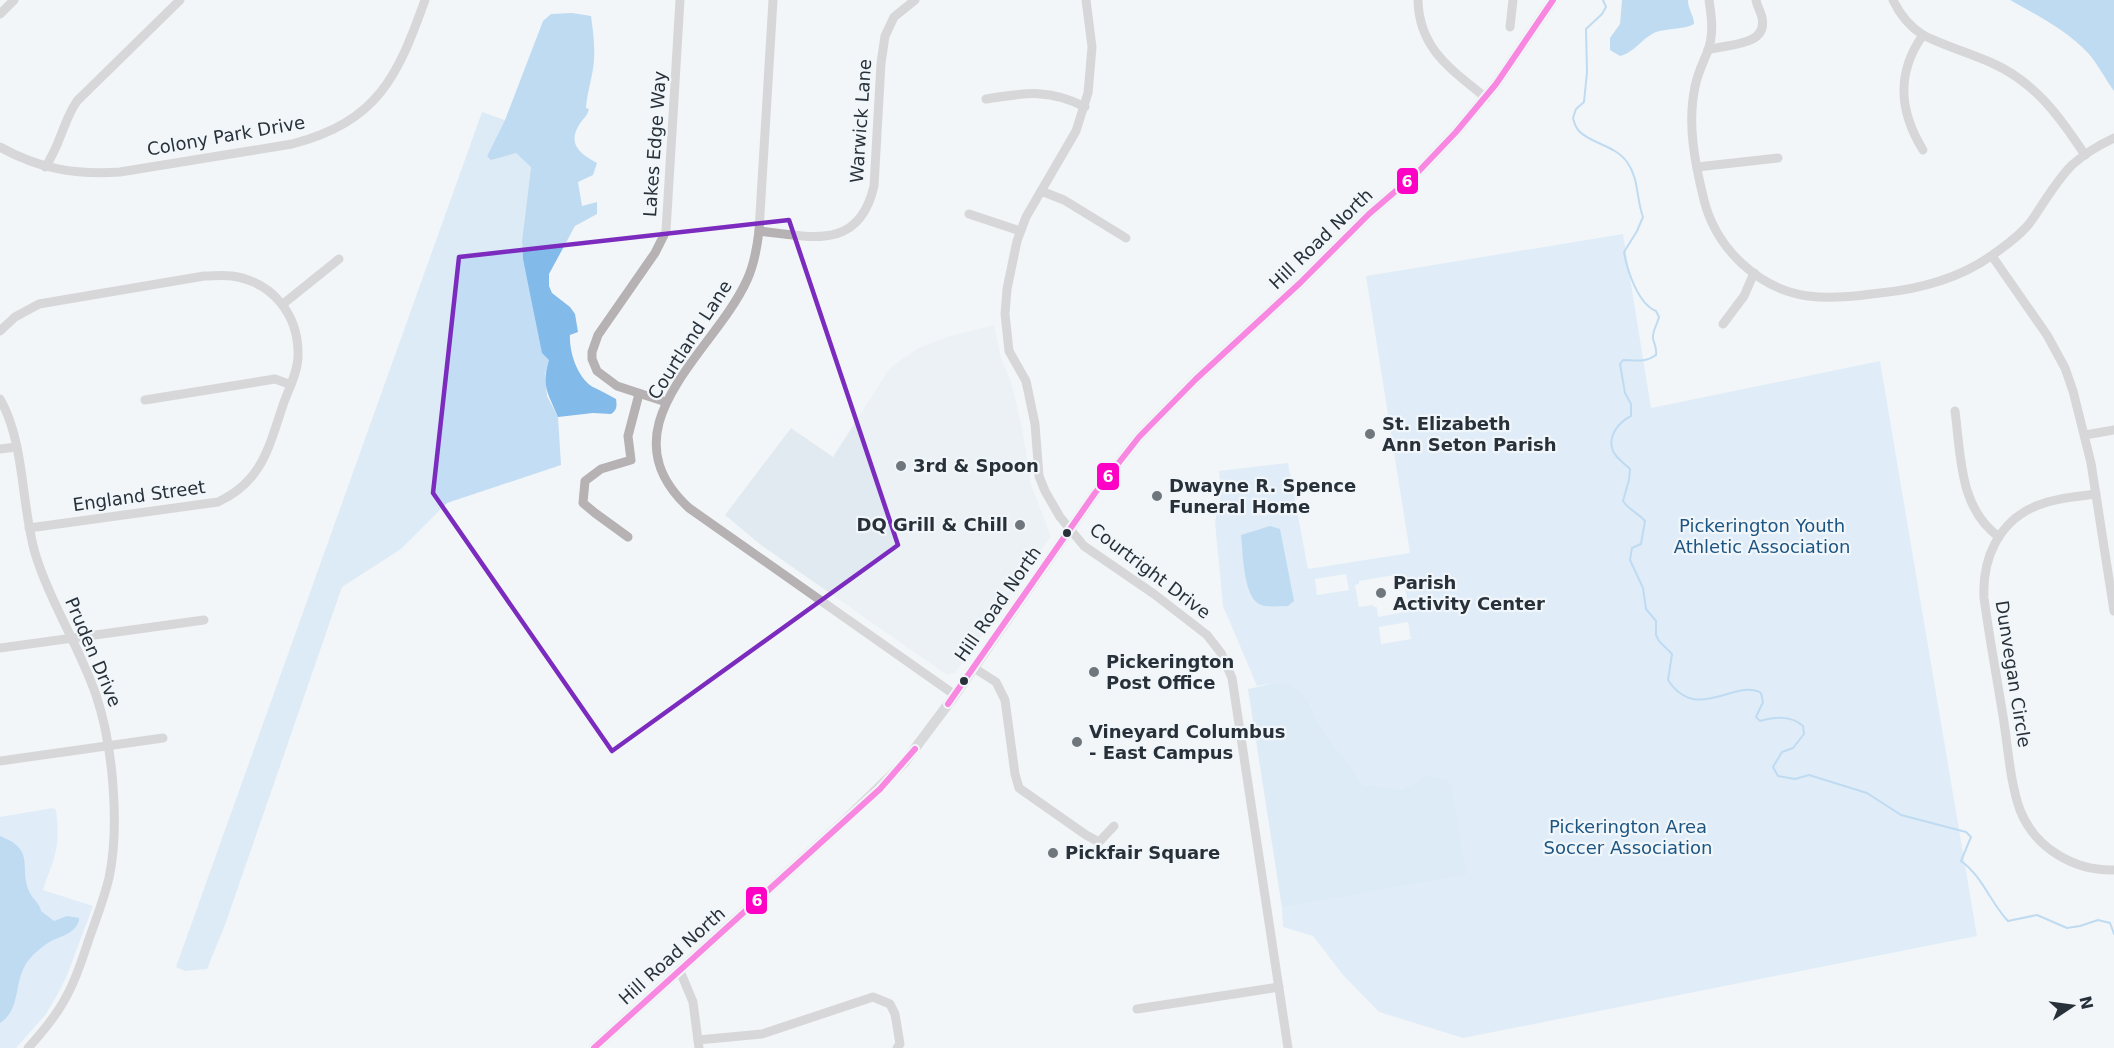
<svg xmlns="http://www.w3.org/2000/svg" width="2114" height="1048" font-family="'DejaVu Sans',sans-serif">
	<style>
		.built { fill: #e2eaf1 }
		.green { fill: #c9e2f9; fill-rule: evenodd }
		.forest { fill: #c3ddf4 }
		.water { fill: #82baea }
		.lines { fill: none; stroke-linecap: round; stroke-linejoin: round }
		.stream { stroke: #82baea; stroke-width: 2 }
		.minor { stroke: #b6b2b3; stroke-width: 9 }
		.major { stroke: #b8b5b6; stroke-width: 10 }
		.bus-1-casing { stroke: #f1f6fa; stroke-width: 10 }
		.bus-1 { stroke: #ff00c5; stroke-width: 6 }
		.marked { fill: none; stroke: #7b2cbf; stroke-width: 4.5; stroke-linejoin: round }
		.poi-dot { fill: #6f767c; stroke: #f1f6fa; stroke-width: 2 }
		.bus-dot { fill: #283139; stroke: #f1f6fa; stroke-width: 2 }
		.labels { text-anchor: middle; stroke-width: 4.5; stroke-linejoin: round; paint-order: stroke }
		.street-label { font-size: 18px; fill: #283139; stroke: #f1f6fa }
		.poi-label { font-size: 18px; font-weight: bold; fill: #283139; stroke: #f1f6fa; text-anchor: start }
		.park-label { font-size: 18px; fill: #1d5582; stroke: #f1f6fa }
		.line-badge { stroke: #f1f6fa; stroke-width: 2 }
		.badge-label { font-size: 16px; text-anchor: middle; font-weight: bold; fill: #fff }
	</style>
	<rect width="100%" height="100%" fill="#f3f6f8"/>
	<path class="built" d="M 994,325 L 1001,358 L 1012,385 L 1022,429 L 1031,485 L 1051,536 L 955,673 L 947,675 L 761,545 L 725,515 L 791,428 L 833,457 L 890,368 L 917,349 L 947,337 Z"/>
	<g class="green">
		<path d="M 1623,234 L 1651,408 L 1880,361 L 1977,936 L 1463,1038 L 1379,1012 L 1343,975 L 1313,936 L 1283,927 L 1282,908 L 1465,875 L 1445,778 L 1425,775 L 1403,789 L 1363,784 L 1319,724 L 1310,704 L 1275,683 L 1257,686 L 1223,606 L 1215,522 L 1221,494 L 1219,471 L 1288,463 L 1308,569 L 1410,553 L 1366,276 ZM 1346,574 L 1349,590 L 1317,595 L 1315,579 ZM 1401,574 L 1408,602 L 1403,603 L 1404,612 L 1378,617 L 1377,607 L 1374,607 L 1373,605 L 1359,607 L 1355,585 L 1359,584 L 1359,581 ZM 1408,622 L 1411,639 L 1381,644 L 1379,627 Z"/>
		<path d="M 53,808 L 56,810 C 61,847 55,856 43,890 L 93,906 L 66,978 L 56,997 L 46,1014 L 16,1048 L 0,1048 L 0,817 Z"/>
	</g>
	<g class="forest">
		<path d="M 482,112 L 505,120 L 487,156 L 491,159 L 516,153 L 531,166 L 522,241 L 523,259 L 549,360 L 545,374 L 547,396 L 558,417 L 561,465 L 447,503 L 401,549 L 342,587 L 225,925 L 207,969 L 185,971 L 176,967 Z"/>
		<path d="M 1275,683 L 1289,684 L 1301,693 L 1310,704 L 1319,724 L 1363,784 L 1403,789 L 1425,775 L 1445,778 L 1451,784 L 1466,875 L 1282,908 L 1248,689 Z"/>
	</g>
	<g class="water">
		<path d="M 1622,0 L 1688,0 C 1688,10 1694,15 1694,24 C 1683,30 1668,28 1656,32 C 1642,38 1634,53 1620,56 L 1610,50 L 1610,38 L 1620,24 Z"/>
		<path d="M 2010,0 L 2114,0 L 2114,91 C 2105,79 2098,64 2088,53 C 2065,29 2038,16 2010,0 Z"/>
		<path d="M 572,13 L 591,16 C 593,30 595,45 594,60 C 593,76 587,92 586,108 L 589,109 C 587,117 583,118 579,125 C 567,145 581,154 597,163 L 593,175 L 578,182 L 582,206 L 597,202 L 597,214 L 575,226 L 549,274 L 549,286 L 552,293 L 570,307 L 575,314 L 578,332 L 570,335 C 569,352 578,380 595,388 C 603,392 609,395 616,399 C 617,406 617,410 611,414 L 593,413 L 558,417 C 548,393 541,386 549,360 L 542,353 L 523,259 L 522,241 L 531,167 L 516,153 L 491,160 L 487,156 L 505,120 L 543,21 L 551,14 Z"/>
		<path d="M 1270,526 L 1280,529 L 1294,601 L 1288,606 C 1278,606 1267,608 1259,604 C 1243,595 1243,552 1241,535 Z"/>
		<path d="M 0,836 C 36,850 19,866 29,891 C 32,899 40,903 41,911 L 54,921 L 67,916 L 79,918 C 79,931 63,936 53,940 C 45,944 33,954 28,961 C 13,980 22,1009 0,1023 Z"/>
	</g>
	<g class="lines">
		<path class="stream" d="M 1603,0 L 1606,7 L 1602,14 L 1586,29 L 1587,72 L 1584,102 L 1576,109 L 1573,118 C 1574,122 1576,128 1579,131 C 1591,144 1615,145 1627,162 C 1639,178 1636,198 1643,217 L 1637,231 L 1624,252 C 1627,270 1638,304 1656,311 L 1659,317 C 1657,325 1652,331 1653,339 C 1655,346 1657,348 1656,355 C 1645,363 1635,360 1623,360 L 1620,364 L 1625,393 L 1631,404 L 1631,416 C 1619,422 1607,436 1613,451 C 1616,458 1625,464 1630,469 L 1629,480 L 1623,501 C 1629,510 1638,513 1645,521 L 1641,544 L 1632,548 L 1630,560 L 1643,588 L 1646,609 L 1656,621 L 1656,635 L 1659,641 L 1672,654 L 1668,680 C 1697,724 1735,678 1761,693 L 1763,702 L 1756,717 L 1760,721 C 1775,717 1791,715 1803,726 L 1804,734 L 1793,748 L 1782,752 L 1773,767 L 1778,776 L 1795,779 L 1809,775 L 1867,793 L 1901,815 L 1966,832 L 1971,837 L 1961,861 C 1983,877 1990,902 2008,921 L 2037,915 L 2067,928 L 2080,926 L 2098,920 L 2110,923 L 2114,934"/>
		<g class="minor">
			<path d="M 773,0 L 759,231 C 757,248 754,265 747,280 C 714,353 601,427 689,508 L 955,695"/>
			<path d="M 1086,0 L 1092,47 L 1088,93 L 1076,131 L 1026,217 L 1017,241 L 1007,289 L 1005,314 L 1009,351 L 1026,381 L 1035,424 L 1039,476 L 1045,491 L 1060,517 L 1084,546 L 1154,594 L 1207,635 L 1221,653 L 1232,678 L 1288,1048"/>
			<path d="M 1418,0 C 1419,49 1451,69 1486,98"/>
			<path d="M 1709,0 C 1712,19 1714,35 1707,53 C 1702,65 1697,75 1695,87 C 1687,124 1695,164 1704,200 C 1716,248 1758,289 1808,296 C 1832,299 1857,296 1880,293 C 1920,289 1958,279 1991,256 C 2004,247 2019,236 2029,224 C 2043,205 2055,182 2072,165 C 2084,154 2099,145 2114,138"/>
			<path d="M 1893,0 C 1900,15 1909,26 1923,35 C 1945,46 1969,53 1992,63 C 2035,82 2060,117 2085,155"/>
			<path d="M 0,14 L 14,0"/>
			<path d="M 1510,27 L 1513,0"/>
			<path d="M 1708,50 C 1725,44 1768,47 1762,18 C 1761,12 1757,6 1756,0"/>
			<path d="M 986,99 C 1024,93 1049,88 1085,107"/>
			<path d="M 0,147 C 39,169 76,175 120,172 L 292,144 C 378,121 397,78 425,0"/>
			<path d="M 1923,150 C 1899,111 1896,73 1923,35"/>
			<path d="M 45,167 C 60,147 63,121 77,101 L 180,0"/>
			<path d="M 1697,167 L 1778,158"/>
			<path d="M 1041,191 L 1064,200 L 1126,238"/>
			<path d="M 969,214 L 1020,231"/>
			<path d="M 759,231 C 812,237 859,251 874,186 L 881,63 L 885,36 L 894,17 L 915,0"/>
			<path d="M 1992,256 L 2047,335 L 2065,368 L 2073,391 L 2091,463 L 2114,611"/>
			<path d="M 283,304 L 339,259"/>
			<path d="M 1723,324 L 1744,296 L 1754,273"/>
			<path d="M 0,331 L 15,317 L 39,304 L 204,276 C 213,276 223,275 232,276 C 273,282 299,315 298,356 C 298,373 287,392 282,408 C 268,450 261,482 218,502 L 29,528"/>
			<path d="M 0,399 C 25,442 21,505 35,553 C 50,602 79,646 96,695 C 113,745 120,826 109,878 C 104,899 96,919 89,939 C 81,963 73,988 59,1009 C 50,1023 39,1036 28,1048"/>
			<path d="M 145,400 L 275,379 L 289,384"/>
			<path d="M 666,402 L 617,386 L 597,371 L 592,359 L 592,352 L 598,335 L 655,253 L 666,231 L 680,0"/>
			<path d="M 1955,411 C 1961,456 1959,508 1999,537"/>
			<path d="M 2085,435 L 2114,430"/>
			<path d="M 0,449 L 16,447"/>
			<path d="M 2096,494 C 2076,497 2055,498 2036,506 C 1998,522 1982,559 1984,598 C 1989,635 1996,673 2002,710 C 2008,743 2009,779 2020,810 C 2035,848 2074,871 2114,870"/>
			<path d="M 628,537 L 595,513 L 583,503 L 585,481 L 601,469 L 631,460 L 628,436 L 639,394"/>
			<path d="M 0,648 L 204,620"/>
			<path d="M 974,668 L 996,682 L 1005,700 L 1015,774 L 1019,788 L 1086,835 L 1099,842 L 1114,826"/>
			<path d="M 0,761 L 163,738"/>
			<path d="M 680,971 L 693,1002 L 699,1048"/>
			<path d="M 1137,1009 L 1279,987"/>
			<path d="M 698,1040 L 762,1034 L 873,997 L 890,1004 L 895,1014 L 900,1044 L 897,1048"/>
		</g>
		<path class="major" d="M 594,1048 L 841,824 L 904,763 L 955,695 L 1095,493 L 1139,437 L 1196,379 L 1300,283 L 1369,214 L 1419,171 L 1456,132 L 1496,84 L 1553,0"/>
		<defs>
			<g id="bus-1">
				<path d="M 948,704 L 1095,493 L 1139,437 L 1196,379 L 1300,283 L 1369,214 L 1419,171 L 1456,132 L 1496,84 L 1553,0"/>
				<path d="M 594,1048 L 880,789 L 915,749"/>
			</g>
		</defs>
		<use href="#bus-1" class="bus-1-casing"/>
		<use href="#bus-1" class="bus-1"/>
	</g>
	<path d="M0 0H2114V1048H0ZM 789,220 L 898,545 L 612,751 L 433,493 L 459,257 Z" fill="#f3f6f8" fill-opacity=".55" fill-rule="evenodd"/>
	<path class="marked" d="M 789,220 L 898,545 L 612,751 L 433,493 L 459,257 Z"/>
	<g class="poi-dot">
		<circle cx="1370" cy="434" r="6"/>
		<circle cx="901" cy="466" r="6"/>
		<circle cx="1157" cy="496" r="6"/>
		<circle cx="1020" cy="525" r="6"/>
		<circle cx="1381" cy="593" r="6"/>
		<circle cx="1094" cy="672" r="6"/>
		<circle cx="1077" cy="742" r="6"/>
		<circle cx="1053" cy="853" r="6"/>
	</g>
	<g class="bus-dot">
		<circle cx="1067" cy="533" r="5"/>
		<circle cx="964" cy="681" r="5"/>
	</g>
	<g class="labels">
		<g class="street-label">
			<text transform="translate(861 121) rotate(-86)" y="6">Warwick Lane</text>
			<text transform="translate(226 136) rotate(-10)" y="6">Colony Park Drive</text>
			<text transform="translate(655 144) rotate(-86)" y="6">Lakes Edge Way</text>
			<text transform="translate(1321 239) rotate(-44)" y="6">Hill Road North</text>
			<text transform="translate(690 340) rotate(-57)" y="6">Courtland Lane</text>
			<text transform="translate(139 496) rotate(-8)" y="6">England Street</text>
			<text transform="translate(1150 571) rotate(37)" y="6">Courtright Drive</text>
			<text transform="translate(998 604) rotate(-55)" y="6">Hill Road North</text>
			<text transform="translate(93 652) rotate(67)" y="6">Pruden Drive</text>
			<text transform="translate(2013 674) rotate(81)" y="6">Dunvegan Circle</text>
			<text transform="translate(672 956) rotate(-42)" y="6">Hill Road North</text>
		</g>
		<g class="poi-label">
			<text x="1382" y="430">St. Elizabeth<tspan x="1382" dy="21">Ann Seton Parish</tspan></text>
			<text x="913" y="472">3rd &amp; Spoon</text>
			<text x="1169" y="492">Dwayne R. Spence<tspan x="1169" dy="21">Funeral Home</tspan></text>
			<text x="1008" y="531" text-anchor="end">DQ Grill &amp; Chill</text>
			<text x="1393" y="589">Parish<tspan x="1393" dy="21">Activity Center</tspan></text>
			<text x="1106" y="668">Pickerington<tspan x="1106" dy="21">Post Office</tspan></text>
			<text x="1089" y="738">Vineyard Columbus<tspan x="1089" dy="21">- East Campus</tspan></text>
			<text x="1065" y="859">Pickfair Square</text>
		</g>
		<g class="park-label">
			<text x="1762" y="532">Pickerington Youth<tspan x="1762" dy="21">Athletic Association</tspan></text>
			<text x="1628" y="833">Pickerington Area<tspan x="1628" dy="21">Soccer Association</tspan></text>
		</g>
	</g>
	<g class="line-badge">
		<rect x="1396" y="167" width="23" height="28" rx="6" fill="#ff00c5"/>
		<rect x="1096" y="462" width="24" height="29" rx="6" fill="#ff00c5"/>
		<rect x="745" y="886" width="23" height="29" rx="6" fill="#ff00c5"/>
	</g>
	<g class="badge-label">
		<text x="1407" y="187">6</text>
		<text x="1108" y="482">6</text>
		<text x="757" y="906">6</text>
	</g>
	<g transform="translate(2072 1006) rotate(77)" stroke="#f1f6fa" stroke-width="4.5" paint-order="stroke">
	<path d="M0-4.5L10 22L0 15L-10 22Z" fill="#283139"/>
	<text y="-9" font-size="16" font-weight="bold" text-anchor="middle" fill="#283139">N</text>
	</g>
</svg>
